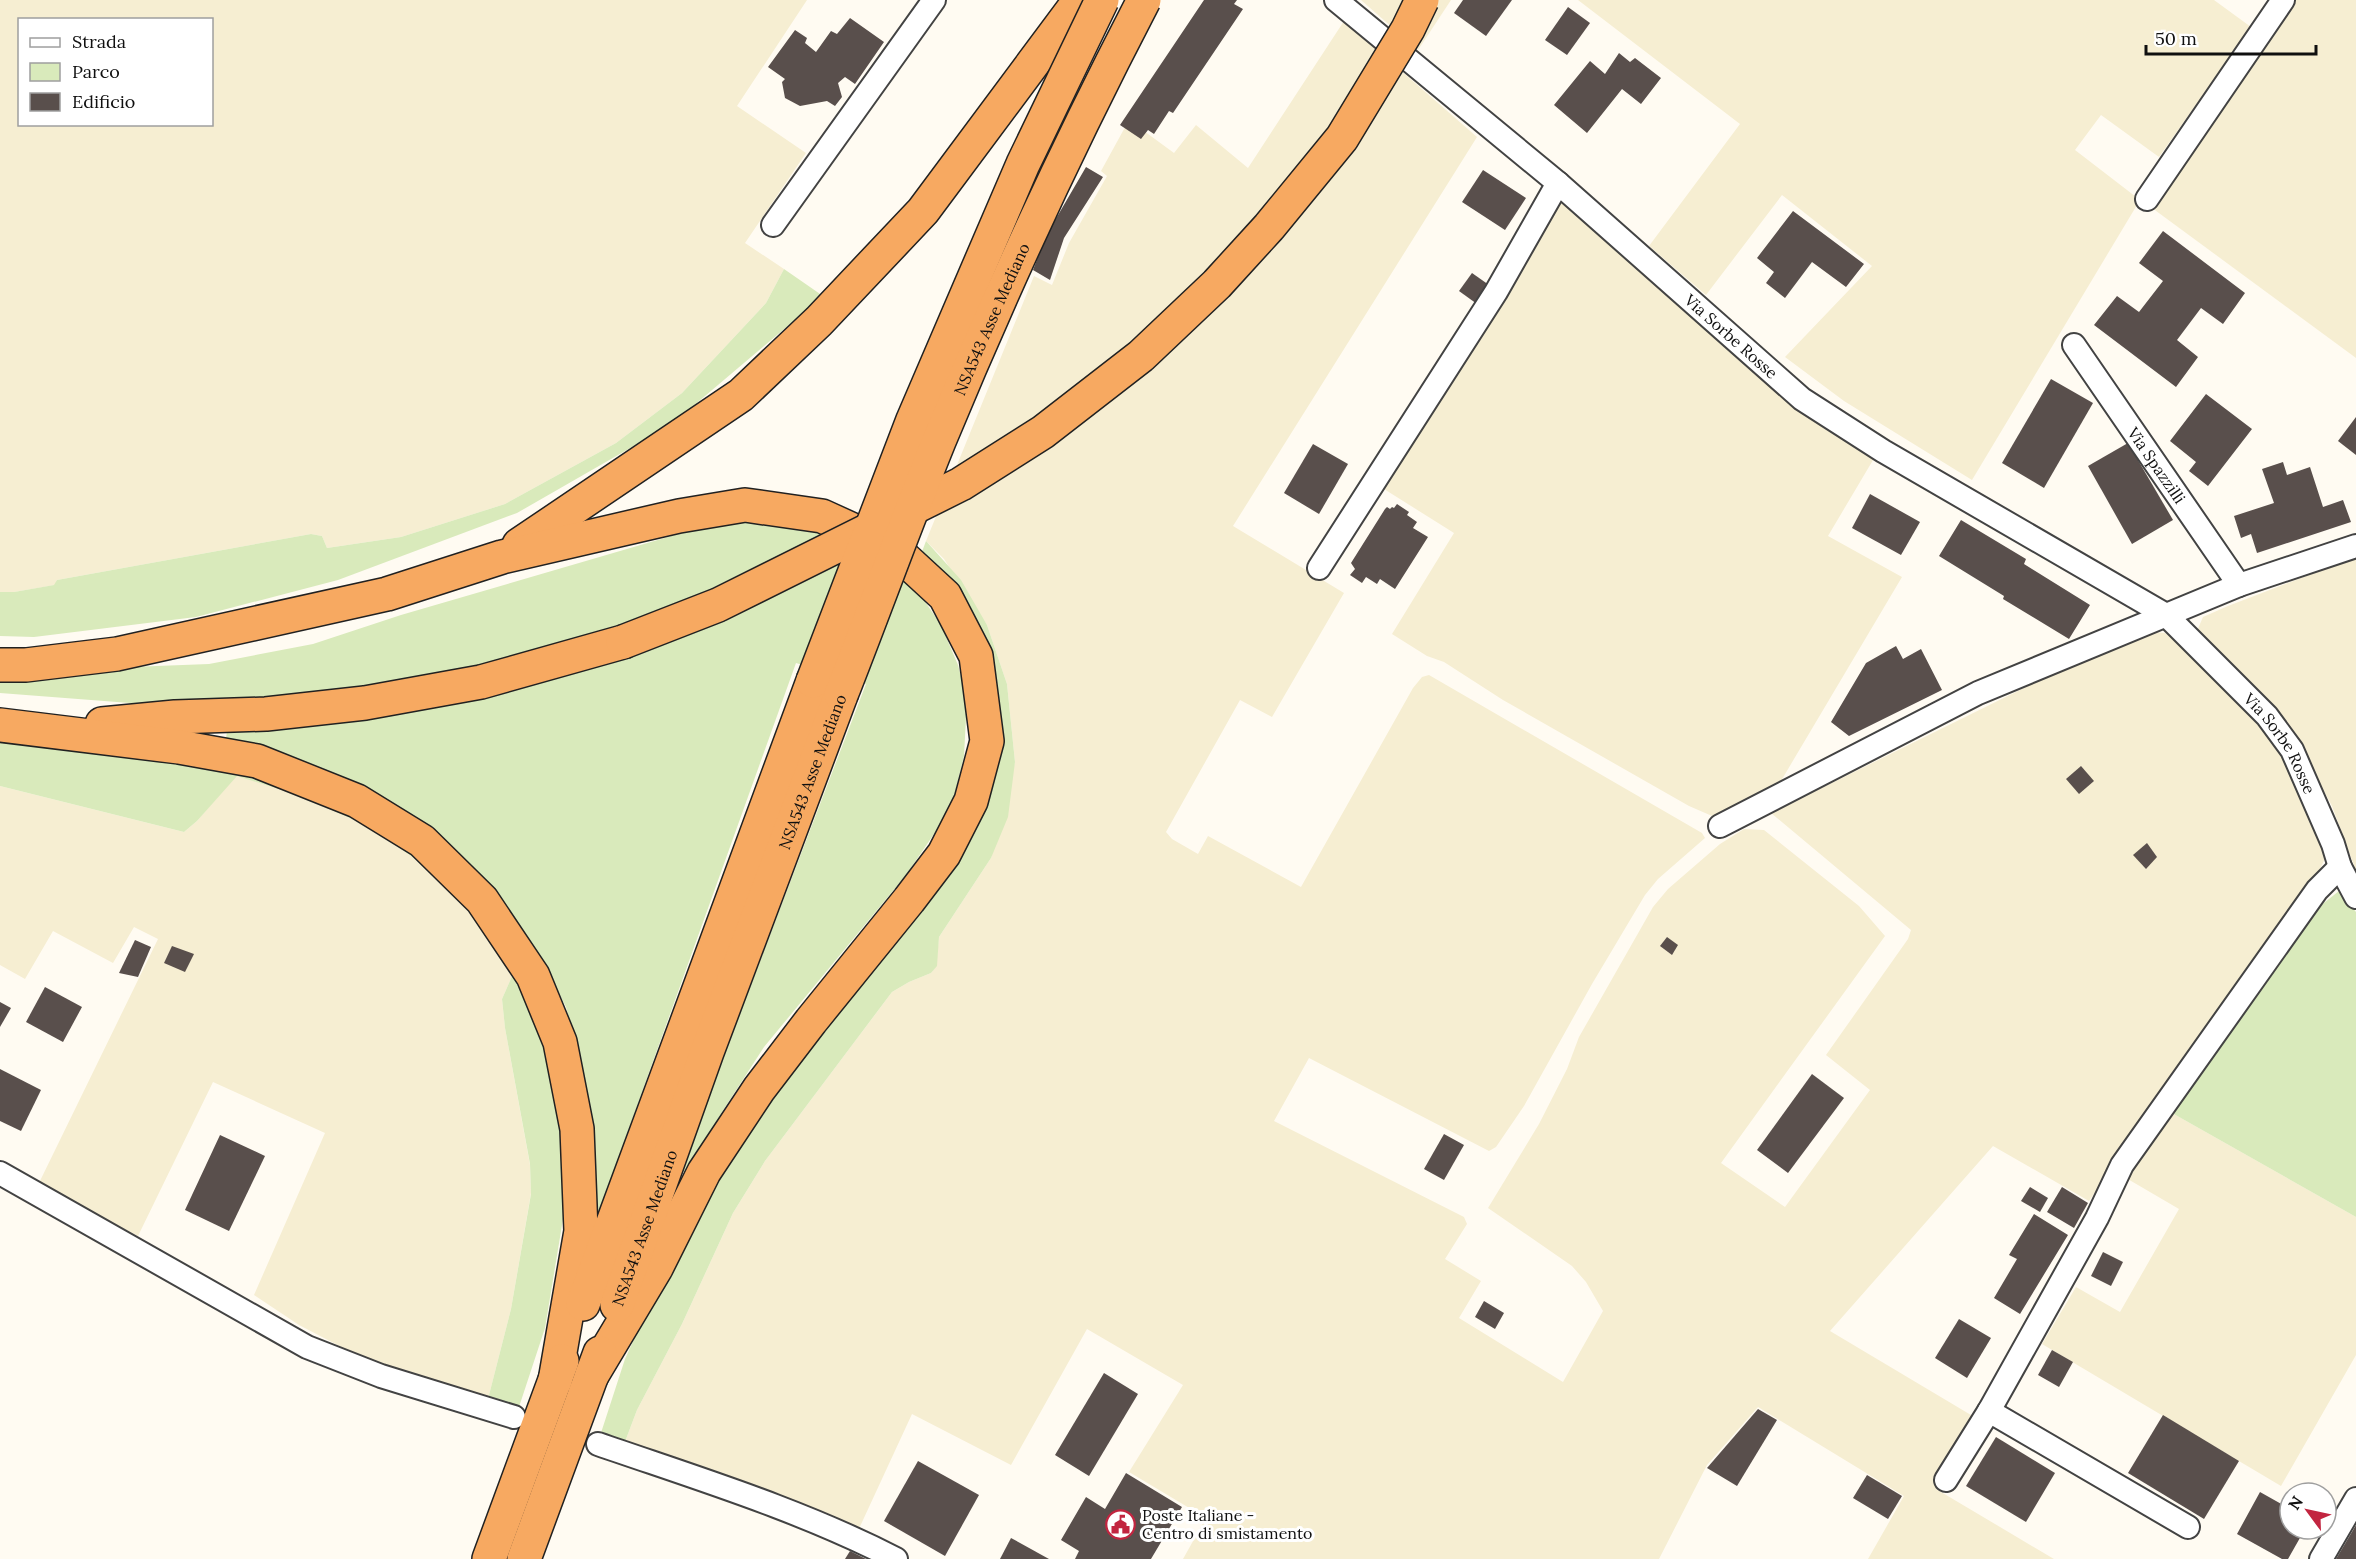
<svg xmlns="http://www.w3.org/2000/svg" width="2356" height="1559" font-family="Lora,serif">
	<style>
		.farmland { fill: #f6eed2; fill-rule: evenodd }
		.green { fill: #d9eabb }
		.building { fill: #594f4c }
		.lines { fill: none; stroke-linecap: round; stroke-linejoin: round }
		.minor-casing { stroke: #434343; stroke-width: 26 }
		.trunk-casing { stroke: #212121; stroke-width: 36 }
		.minor { stroke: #fff; stroke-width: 22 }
		.trunk { stroke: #f7a961; stroke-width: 33 }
		.trunk-bridge-casing { stroke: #212121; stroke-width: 36; stroke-linecap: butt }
		.trunk-bridge { stroke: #f7a961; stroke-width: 33 }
		.labels { text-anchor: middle; stroke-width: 6; stroke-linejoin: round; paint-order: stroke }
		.street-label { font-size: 16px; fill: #101010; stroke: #fff }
		.poi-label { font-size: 16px; fill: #101010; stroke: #fff; text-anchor: start }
	</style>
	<rect width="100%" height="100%" fill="#fffbf2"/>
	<g class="farmland">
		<path d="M 0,0 L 807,0 L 737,106 L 806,153 L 745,243 L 784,269 L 766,303 L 682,393 L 616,443 L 505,504 L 401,537 L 327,548 L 322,536 L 311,534 L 57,580 L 55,585 L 14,592 L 0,592 ZM 20,20 L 212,20 L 212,124 L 20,124 Z"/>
		<path d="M 1361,0 L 1451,0 L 1418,50 Z"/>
		<path d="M 1578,0 L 2214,0 L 2251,27 L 2159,157 L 2101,115 L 2075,150 L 2140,200 L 1972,480 L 1844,401 L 1785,357 L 1872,266 L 1782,195 L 1706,295 L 1649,246 L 1740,124 Z"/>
		<path d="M 2291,0 L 2356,0 L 2356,358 L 2148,205 Z"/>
		<path d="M 1344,21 L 1477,137 L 1233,526 L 1344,593 L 1272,717 L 1240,700 L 1166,832 L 1172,839 L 1198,854 L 1208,836 L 1301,887 L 1413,688 L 1422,677 L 1429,675 L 1702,833 L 1705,838 L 1658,879 L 1645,895 L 1592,984 L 1524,1106 L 1496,1147 L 1489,1151 L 1309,1058 L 1274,1121 L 1464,1217 L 1467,1224 L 1445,1259 L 1481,1281 L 1459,1318 L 1563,1382 L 1603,1311 L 1586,1282 L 1572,1266 L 1488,1208 L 1539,1124 L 1567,1069 L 1579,1037 L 1653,907 L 1668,889 L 1720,844 L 1744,829 L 1764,830 L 1859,906 L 1885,936 L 1721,1163 L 1785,1207 L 1870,1090 L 1826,1055 L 1908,939 L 1911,930 L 1771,813 L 2044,678 L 2153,632 L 2165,633 L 2183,647 L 2259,723 L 2287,764 L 2326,856 L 2320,869 L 2141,1122 L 2089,1201 L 1993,1146 L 1830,1331 L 1976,1418 L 1936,1489 L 2054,1559 L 1868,1559 L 1904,1496 L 1758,1407 L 1707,1465 L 1659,1559 L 1183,1559 L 1206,1518 L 1129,1472 L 1183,1385 L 1087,1329 L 1011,1465 L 912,1414 L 857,1533 L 623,1447 L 637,1410 L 682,1324 L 733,1213 L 765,1161 L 892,992 L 909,982 L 931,973 L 936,966 L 939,937 L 991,858 L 1015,762 L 1007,684 L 987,625 L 944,559 L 926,541 L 1034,276 L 1052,285 L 1069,243 L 1107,176 L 1101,171 L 1129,120 L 1174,153 L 1196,125 L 1248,168 Z"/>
		<path d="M 1563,198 L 1876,455 L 1828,536 L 1902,577 L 1775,791 L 1719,819 L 1689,806 L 1503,700 L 1444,662 L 1427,656 L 1392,634 L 1454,533 L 1384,489 L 1513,282 Z"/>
		<path d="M 2356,557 L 2356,871 L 2332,806 L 2302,751 L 2197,631 L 2203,617 L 2228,606 Z"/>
		<path d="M 236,775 L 301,796 L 367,826 L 414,858 L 474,916 L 513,974 L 502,999 L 505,1028 L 530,1165 L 531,1193 L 511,1309 L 488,1399 L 417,1379 L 349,1351 L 299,1325 L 254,1295 L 325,1133 L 213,1082 L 138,1236 L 38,1185 L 158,939 L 134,927 L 113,963 L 53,931 L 25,979 L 0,965 L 0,786 L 184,832 L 197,821 Z"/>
		<path d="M 2172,1113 L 2356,1217 L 2356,1355 L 2281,1486 L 2042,1344 L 2076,1287 L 2120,1312 L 2179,1209 L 2126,1178 Z"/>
	</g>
	<g class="green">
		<path d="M 784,269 L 823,296 L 672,424 L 517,513 L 338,580 L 196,617 L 34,637 L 0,636 L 0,592 L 14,592 L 54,585 L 57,580 L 311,534 L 322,536 L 327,548 L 401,537 L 505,504 L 616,443 L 682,393 L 766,303 Z"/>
		<path d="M 747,521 L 797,527 L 841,538 L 909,578 L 941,625 L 958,665 L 967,699 L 964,756 L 951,809 L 906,875 L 764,1047 L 722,1112 L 686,1173 L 680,1170 L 866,684 L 796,663 L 599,1212 L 592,1218 L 580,1061 L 566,1007 L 540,957 L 513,974 L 542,1038 L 551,1073 L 564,1147 L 566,1201 L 545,1328 L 519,1407 L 488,1399 L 511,1309 L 531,1194 L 530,1164 L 505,1028 L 502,999 L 513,974 L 474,916 L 414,858 L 367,826 L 301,796 L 237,776 L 197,821 L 184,832 L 0,786 L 0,731 L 222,771 L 231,699 L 143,704 L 0,693 L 0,672 L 209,664 L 313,644 L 401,615 L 685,532 Z"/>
		<path d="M 926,541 L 961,580 L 987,625 L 1007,684 L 1015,762 L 1008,817 L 991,858 L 939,937 L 937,966 L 931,973 L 909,982 L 892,992 L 765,1161 L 733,1213 L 682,1324 L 637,1410 L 623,1447 L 599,1439 L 625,1359 L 661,1280 L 707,1193 L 995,745 L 920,557 Z"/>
		<path d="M 2339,891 L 2356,912 L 2356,1217 L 2172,1113 L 2320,906 Z"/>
	</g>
	<g class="building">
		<path d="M 1204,0 L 1237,0 L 1234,4 L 1243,9 L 1173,113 L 1169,111 L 1154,134 L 1148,130 L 1141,139 L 1120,125 Z"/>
		<path d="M 1463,0 L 1512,0 L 1486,36 L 1454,13 Z"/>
		<path d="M 1568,7 L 1590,23 L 1567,55 L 1545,40 Z"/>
		<path d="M 850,18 L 884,42 L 855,84 L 845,77 L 838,83 L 842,97 L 835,106 L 827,101 L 800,106 L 785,98 L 782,82 L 785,79 L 768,67 L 795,30 L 807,38 L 805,43 L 816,52 L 831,31 L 837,34 Z"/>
		<path d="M 1619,53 L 1630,62 L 1635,58 L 1661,78 L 1641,104 L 1622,89 L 1587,133 L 1554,105 L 1590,61 L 1605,74 Z"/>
		<path d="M 1086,167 L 1103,177 L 1064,238 L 1050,280 L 1033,270 L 1047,234 Z"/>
		<path d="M 1483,170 L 1526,198 L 1505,230 L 1462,202 Z"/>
		<path d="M 1793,211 L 1864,264 L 1846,287 L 1812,262 L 1785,298 L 1766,283 L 1774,272 L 1757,258 Z"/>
		<path d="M 2163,231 L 2245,293 L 2223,324 L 2201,308 L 2177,340 L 2198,357 L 2176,387 L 2094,325 L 2117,296 L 2139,312 L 2163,281 L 2139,263 Z"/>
		<path d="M 1472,273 L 1489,285 L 1477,304 L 1459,291 Z"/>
		<path d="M 2051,379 L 2093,403 L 2044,488 L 2002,463 Z"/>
		<path d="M 2206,394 L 2252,429 L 2208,486 L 2189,471 L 2196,462 L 2170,441 Z"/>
		<path d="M 2356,417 L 2356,455 L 2338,441 Z"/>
		<path d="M 2128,443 L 2173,520 L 2132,544 L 2088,466 Z"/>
		<path d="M 1313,444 L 1348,464 L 1319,514 L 1284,493 Z"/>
		<path d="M 2283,462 L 2287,475 L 2310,467 L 2323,507 L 2343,500 L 2351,522 L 2257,553 L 2251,534 L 2241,538 L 2234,516 L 2274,503 L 2262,469 Z"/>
		<path d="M 1870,494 L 1920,522 L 1901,555 L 1852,528 Z"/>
		<path d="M 1397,504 L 1409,512 L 1407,515 L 1417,522 L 1413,528 L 1428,537 L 1395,589 L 1380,579 L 1377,584 L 1366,577 L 1362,583 L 1350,575 L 1355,569 L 1351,563 L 1385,509 L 1387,507 L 1390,509 L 1392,507 L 1394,508 Z"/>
		<path d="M 1961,520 L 2026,559 L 2024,564 L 2090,605 L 2069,639 L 2003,599 L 2004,596 L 1939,556 Z"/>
		<path d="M 1896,646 L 1903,659 L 1921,649 L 1942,690 L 1849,736 L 1831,722 L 1866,663 Z"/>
		<path d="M 2081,766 L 2094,781 L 2079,794 L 2066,779 Z"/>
		<path d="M 2147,843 L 2157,857 L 2146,869 L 2133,855 Z"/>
		<path d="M 1667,937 L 1678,945 L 1672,955 L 1660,946 Z"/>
		<path d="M 135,940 L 151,947 L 138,977 L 119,973 Z"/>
		<path d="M 172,946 L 194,954 L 185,972 L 164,963 Z"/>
		<path d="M 45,987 L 82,1007 L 63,1042 L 26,1022 Z"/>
		<path d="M 0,1002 L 11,1008 L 0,1027 Z"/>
		<path d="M 0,1069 L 41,1090 L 21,1131 L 0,1121 Z"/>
		<path d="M 1812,1074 L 1844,1098 L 1788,1173 L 1757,1150 Z"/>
		<path d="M 1444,1134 L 1464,1145 L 1444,1180 L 1424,1169 Z"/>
		<path d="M 220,1135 L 265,1156 L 229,1231 L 185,1210 Z"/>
		<path d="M 2030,1187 L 2048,1198 L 2040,1212 L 2021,1201 Z"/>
		<path d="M 2062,1187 L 2088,1203 L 2074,1228 L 2047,1212 Z"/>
		<path d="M 2034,1214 L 2068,1235 L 2020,1314 L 1994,1298 L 2017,1259 L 2009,1255 Z"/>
		<path d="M 2103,1252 L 2123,1262 L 2111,1286 L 2091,1276 Z"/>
		<path d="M 1484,1301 L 1504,1313 L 1495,1329 L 1475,1317 Z"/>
		<path d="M 1959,1319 L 1991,1338 L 1967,1378 L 1935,1358 Z"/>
		<path d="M 2052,1350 L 2073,1362 L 2059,1387 L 2038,1375 Z"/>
		<path d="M 1104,1373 L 1138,1394 L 1089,1476 L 1055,1455 Z"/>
		<path d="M 1758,1409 L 1777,1420 L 1737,1486 L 1707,1468 Z"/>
		<path d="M 2163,1415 L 2239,1461 L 2204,1519 L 2128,1473 Z"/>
		<path d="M 1996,1437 L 2055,1473 L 2026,1522 L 1966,1486 Z"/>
		<path d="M 918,1461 L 979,1495 L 945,1556 L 884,1521 Z"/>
		<path d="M 1126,1473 L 1182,1507 L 1151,1559 L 1075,1559 L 1079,1551 L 1061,1540 L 1086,1497 L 1105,1509 Z"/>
		<path d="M 1867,1475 L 1902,1496 L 1888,1519 L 1853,1498 Z"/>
		<path d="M 2260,1492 L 2290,1509 L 2290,1529 L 2305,1529 L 2288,1559 L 2282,1559 L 2237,1534 Z"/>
		<path d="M 2356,1525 L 2356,1559 L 2336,1559 Z"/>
		<path d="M 1011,1538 L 1049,1559 L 1000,1559 Z"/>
		<path d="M 850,1551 L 866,1559 L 845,1559 Z"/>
	</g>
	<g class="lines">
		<defs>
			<g id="minor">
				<path id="s1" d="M 1336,0 L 1558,183 L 1802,399 L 1883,451 L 2166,615 L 2267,716 L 2292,750 L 2333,844 L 2340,867 L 2356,897"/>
				<path d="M 2147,199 L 2283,0"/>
				<path d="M 773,225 L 934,0"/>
				<path id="s2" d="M 2074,345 L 2239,585"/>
				<path d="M 1319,568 L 1496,292 L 1558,183"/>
				<path d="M 1720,826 L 1978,693 L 2239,585 L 2356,546"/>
				<path d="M 0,1173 L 307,1347 L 381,1376 L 514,1417"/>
				<path d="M 1989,1411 L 2188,1527"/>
				<path d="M 598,1444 C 699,1479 801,1510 896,1559"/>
				<path d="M 1946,1480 L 1989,1411 L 2097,1218 L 2122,1165 L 2317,890 L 2340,867"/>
				<path d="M 2321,1559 L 2356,1499"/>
			</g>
			<g id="trunk">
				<path d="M 519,545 L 741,395 L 819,321 L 923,211 L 1080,0"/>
				<path d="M 0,665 L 26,665 L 117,654 L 387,594 L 502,557 L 679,516 L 745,505 L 822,516 L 894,549 L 945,596 L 976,656 L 987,741 L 971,801 L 944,854 L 909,900 L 811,1021 L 759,1089 L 704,1172 L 656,1268 L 592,1375"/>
				<path d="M 102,724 L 175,717 L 266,714 L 365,703 L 481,682 L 623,642"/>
				<path d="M 0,725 L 179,747 L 257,761 L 357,801 L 422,841 L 482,900 L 533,976 L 560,1042 L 577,1129 L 581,1231 L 555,1381"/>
				<path d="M 583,1304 L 813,681"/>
				<path id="s3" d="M 617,1305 L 707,1052 L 841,695"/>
				<path d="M 489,1559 L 562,1361"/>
				<path d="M 524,1559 L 600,1353"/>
			</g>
		</defs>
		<use href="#minor" class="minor-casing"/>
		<use href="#trunk" class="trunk-casing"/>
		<use href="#minor" class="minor"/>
		<use href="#trunk" class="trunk"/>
		<defs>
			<g id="trunk-bridge">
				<path d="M 623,642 L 718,605 L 961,484 L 1043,432 L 1141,356 L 1217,284 L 1269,227 L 1342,138 L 1408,29 L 1422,0"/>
				<path d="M 813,681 L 913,420 L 1023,164 L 1102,0"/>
				<path id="s4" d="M 841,695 C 874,611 905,525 939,441 C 1001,291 1069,144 1144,0"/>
			</g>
		</defs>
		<use href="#trunk-bridge" class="trunk-bridge-casing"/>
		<use href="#trunk-bridge" class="trunk-bridge"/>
	</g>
	<defs>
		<symbol id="civic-ring" viewBox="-11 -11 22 22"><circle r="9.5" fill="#fff" stroke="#c22540" stroke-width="1.5"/><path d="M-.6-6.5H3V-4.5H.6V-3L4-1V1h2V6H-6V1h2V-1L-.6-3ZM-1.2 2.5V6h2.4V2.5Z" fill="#c22540"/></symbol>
	</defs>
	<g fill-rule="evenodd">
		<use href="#civic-ring" x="1104" y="1508" width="33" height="33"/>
	</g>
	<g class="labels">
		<g class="street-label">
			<text dy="6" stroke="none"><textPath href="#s4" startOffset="405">NSA543 Asse Mediano</textPath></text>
			<text dy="6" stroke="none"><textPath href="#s1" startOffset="519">Via Sorbe Rosse</textPath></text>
			<text dy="6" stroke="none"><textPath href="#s2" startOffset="146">Via Spazzilli</textPath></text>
			<text dy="6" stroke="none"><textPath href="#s1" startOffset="1210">Via Sorbe Rosse</textPath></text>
			<text dy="6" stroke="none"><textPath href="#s3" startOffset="568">NSA543 Asse Mediano</textPath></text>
			<text dy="6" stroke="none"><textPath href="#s3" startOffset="82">NSA543 Asse Mediano</textPath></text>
		</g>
		<g class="poi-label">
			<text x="1142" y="1521">Poste Italiane -<tspan x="1142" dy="18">Centro di smistamento</tspan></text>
		</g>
	</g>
	<rect x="18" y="18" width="195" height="108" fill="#ffffff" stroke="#9f9f9f" stroke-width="1.5"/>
	<rect x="30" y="38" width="30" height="9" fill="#ffffff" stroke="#9f9f9f" stroke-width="1.5"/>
	<text x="72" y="48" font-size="18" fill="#101010">Strada</text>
	<rect x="30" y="63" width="30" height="18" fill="#d9eabb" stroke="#9f9f9f" stroke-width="1.5"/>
	<text x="72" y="78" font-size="18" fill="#101010">Parco</text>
	<rect x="30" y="93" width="30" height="18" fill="#594f4c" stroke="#9f9f9f" stroke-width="1.5"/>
	<text x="72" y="108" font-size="18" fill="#101010">Edificio</text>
	<g transform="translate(2308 1511) rotate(303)"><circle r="28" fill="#ffffff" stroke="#9f9f9f" stroke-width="1.5"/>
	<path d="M0-4.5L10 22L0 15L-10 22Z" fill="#c22540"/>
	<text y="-9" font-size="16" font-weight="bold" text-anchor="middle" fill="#101010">N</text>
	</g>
	<path d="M2146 45v9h170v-9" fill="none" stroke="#101010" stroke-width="3"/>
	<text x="2155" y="45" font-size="18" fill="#101010" stroke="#ffffff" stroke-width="4.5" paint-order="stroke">50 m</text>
</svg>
